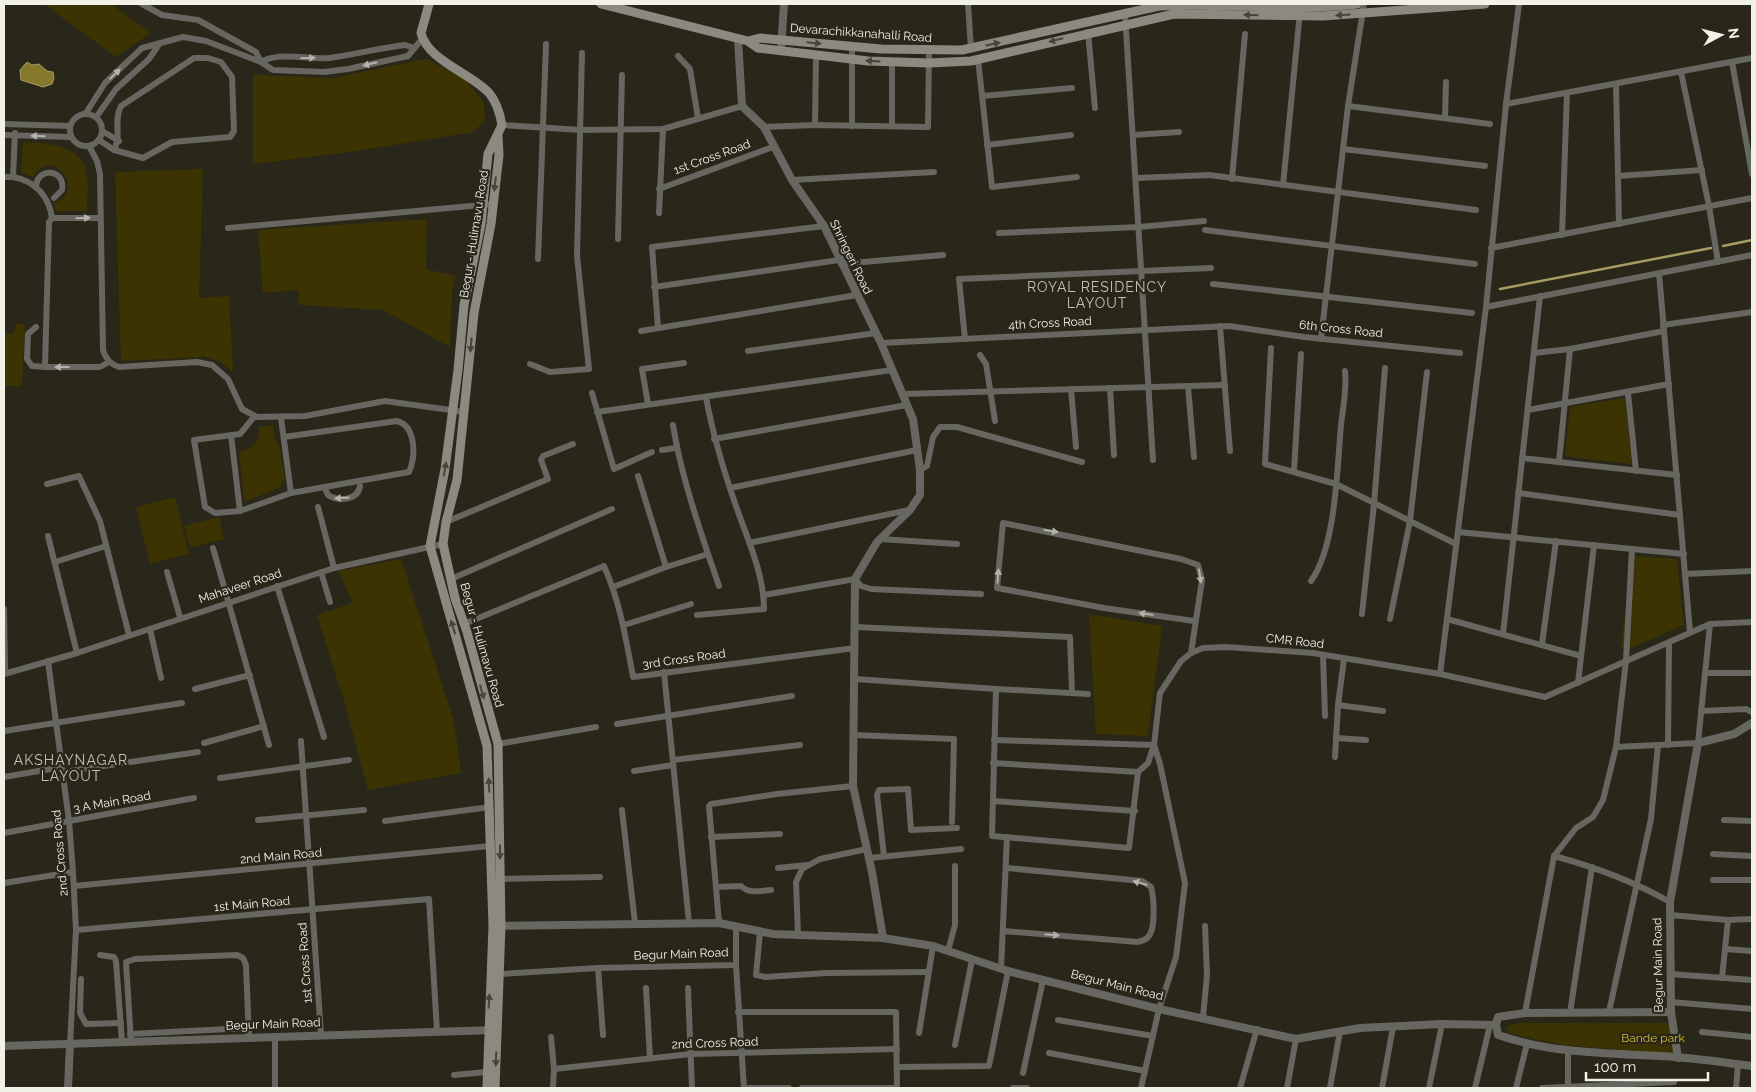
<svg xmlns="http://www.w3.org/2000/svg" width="1756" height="1092" font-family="Raleway,sans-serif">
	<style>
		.green { fill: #3b3302 }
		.water { fill: #85782a; stroke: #a69c63 }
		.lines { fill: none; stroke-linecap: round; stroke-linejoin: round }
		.stream { stroke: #a69c63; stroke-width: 2.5 }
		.minor { stroke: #676660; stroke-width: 6 }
		.tertiary { stroke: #676660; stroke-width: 8 }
		.secondary { stroke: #8c8a80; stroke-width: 9 }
		.oneway { fill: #474539 }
		.oneway2 { fill: #b3b2ab }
		.labels { text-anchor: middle; stroke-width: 4.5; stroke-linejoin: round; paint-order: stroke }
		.street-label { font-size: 12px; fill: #f2f1e8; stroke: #29271a }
		.park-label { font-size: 12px; fill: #d6bf31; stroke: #29271a }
		.neighbourhood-label { font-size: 14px; letter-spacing: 1px; fill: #c4c1b1; stroke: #29271a }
	</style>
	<rect width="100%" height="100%" fill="#29271a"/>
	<g class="green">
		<path d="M 44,4 L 111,4 L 151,33 L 116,57 Z"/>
		<path d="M 426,59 L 464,78 L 484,103 L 485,120 L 474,132 L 357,151 L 253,164 L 253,75 L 331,78 Z"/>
		<path d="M 23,142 C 46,143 83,144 87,175 C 89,186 87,199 87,211 L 56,211 L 54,203 C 88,190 52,145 33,177 L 21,173 Z"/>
		<path d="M 203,169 L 199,298 L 229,296 L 233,372 L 219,361 L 206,357 L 121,361 L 115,172 Z"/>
		<path d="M 427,219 L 426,269 L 456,276 L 452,292 L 450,347 L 383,310 L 299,305 L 298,290 L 263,293 L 258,230 Z"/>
		<path d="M 16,323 L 25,325 L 22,386 L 4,386 L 4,333 L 13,334 Z"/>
		<path d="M 1625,398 L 1632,464 L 1565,456 L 1570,407 Z"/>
		<path d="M 273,425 L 275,440 L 279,444 L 285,479 L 279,488 L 244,502 L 239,452 C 253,450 260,440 259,427 Z"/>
		<path d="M 175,497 L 189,554 L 150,564 L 136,507 Z"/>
		<path d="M 219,517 L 224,539 L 190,548 L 184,526 Z"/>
		<path d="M 1632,556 L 1677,559 L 1684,625 L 1626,650 L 1621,647 Z"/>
		<path d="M 401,559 L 454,721 L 461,773 L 368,790 L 345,704 L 317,615 L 353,603 L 339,571 Z"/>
		<path d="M 1089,614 L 1162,626 L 1148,736 L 1096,734 Z"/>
		<path d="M 1517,1023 L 1669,1023 L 1674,1054 L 1562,1045 L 1508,1033 L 1507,1026 Z"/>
	</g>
	<path class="water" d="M 27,62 L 32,65 L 39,64 L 47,71 L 53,72 L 54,78 L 52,84 L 43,87 L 21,80 L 20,70 Z"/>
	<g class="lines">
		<g class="stream">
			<path d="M 1723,246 L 1752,240"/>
			<path d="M 1500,289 L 1711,248"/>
		</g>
		<g class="minor">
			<path d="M 142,4 L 162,15 L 198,20 L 256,52 L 261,62"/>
			<path d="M 968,4 L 971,48"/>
			<path d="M 1125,14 L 1153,460"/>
			<path d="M 1088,32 L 1095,108"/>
			<path d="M 678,56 L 690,69 L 698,118"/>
			<path d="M 978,59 L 992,187 L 1077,177"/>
			<path d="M 261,62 C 281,51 306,60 329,58 C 354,55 379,48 405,45 L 414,48"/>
			<path d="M 892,62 L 892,126"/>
			<path d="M 1732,62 L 1752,174"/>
			<path d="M 1681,72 L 1709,206 L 1718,262"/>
			<path d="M 1616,84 L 1619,224"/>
			<path d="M 983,96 L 1072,88"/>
			<path d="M 1506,104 L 1752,58"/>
			<path d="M 1348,106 L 1490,124"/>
			<path d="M 86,113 L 105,83 L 142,48 L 183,37 L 206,41 L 261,62 L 273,70 L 324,72 L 348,69 L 408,56 L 422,39"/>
			<circle cx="86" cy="130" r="16"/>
			<path d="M 97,116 L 116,89 L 149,59 L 158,46"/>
			<path d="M 1445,118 L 1446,82"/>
			<path d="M 4,124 L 70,126"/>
			<path d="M 502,125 L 581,130 L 663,129 L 742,106"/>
			<path d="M 815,125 L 816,56"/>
			<path d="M 852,126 L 852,47"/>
			<path d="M 764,127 L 815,125 L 928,127 L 929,51"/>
			<path d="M 102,131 L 119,141"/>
			<path d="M 4,135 L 71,137"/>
			<path d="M 1133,135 L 1179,132"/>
			<path d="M 99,140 L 114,150 C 122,136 113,120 121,106 L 194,58 L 208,58 L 221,62 L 232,77 L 234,131 L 230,137 L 172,142 L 143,158 L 114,150"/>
			<path d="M 987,145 L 1071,135"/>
			<path d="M 89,146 L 97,161 L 100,174 L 103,350 C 105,358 110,364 119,367 L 197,362 L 212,365 L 228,379 L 242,409 L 257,417 L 305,416 L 385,401 L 465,412"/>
			<path d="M 1343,149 L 1485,166"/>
			<path d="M 1618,176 L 1702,170"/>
			<path d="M 4,177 L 13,177 L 15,133"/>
			<path d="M 13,177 C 35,181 49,196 52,218"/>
			<path d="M 1136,178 L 1209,175 L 1476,210"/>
			<path d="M 1232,179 L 1245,34"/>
			<path d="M 792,180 L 934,172"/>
			<path d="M 1283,185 L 1300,12"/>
			<path d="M 36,187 C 37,166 66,169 62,190 L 54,198"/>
			<path d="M 659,189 L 773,147"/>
			<path d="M 659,213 L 663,129"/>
			<path d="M 100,218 L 52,218 L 49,222 L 45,367 L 100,367 L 109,362"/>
			<path d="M 228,228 L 493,204"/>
			<path d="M 1205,230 L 1475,264"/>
			<path d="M 999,233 L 1139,227 L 1204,221"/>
			<path d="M 1562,235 L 1567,93"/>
			<path d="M 618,239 L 622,75"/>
			<path d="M 1491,248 L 1752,198"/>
			<path d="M 538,259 L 546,44"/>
			<path d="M 841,264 L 943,255"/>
			<path d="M 1659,273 L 1690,632"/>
			<path d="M 1213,284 L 1472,313"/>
			<path d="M 654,287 L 839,260"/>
			<path d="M 1486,307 L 1752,255"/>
			<path d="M 1663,325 L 1752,312"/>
			<path d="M 1220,326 L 1230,451"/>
			<path d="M 36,327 L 28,334 L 27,359 L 32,366 L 45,367"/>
			<path d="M 658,328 L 652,247 L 824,226"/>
			<path d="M 641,331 L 857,295"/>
			<path d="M 965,339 L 959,279 L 1211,268"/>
			<path d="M 1321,339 L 1348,106 L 1364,4"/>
			<path d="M 881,343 L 1229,326 L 1304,337 L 1460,353"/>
			<path d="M 1271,348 L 1265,464 L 1336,484 L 1456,544"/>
			<path d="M 748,351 L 876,333"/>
			<path d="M 1534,353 L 1570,349 L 1664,331"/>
			<path d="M 980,355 L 986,364 L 995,421"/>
			<path d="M 530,364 L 550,372 L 589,369 L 577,256 L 582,53"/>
			<path d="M 1188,386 L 1194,457"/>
			<path d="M 1110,388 L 1114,455"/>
			<path d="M 1071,389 L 1076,447"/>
			<path d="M 592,393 L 614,469 L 652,452"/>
			<path d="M 1628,393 L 1636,471"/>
			<path d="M 902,394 L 1225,385"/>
			<path d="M 648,404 L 642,369 L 684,363"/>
			<path d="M 1528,410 L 1669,384"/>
			<path d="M 597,412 L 892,370"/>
			<path d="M 254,417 L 240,434 L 194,440 L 205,507 L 215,513 L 240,511 L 291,493 L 409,472 C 416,456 416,426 397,421 L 284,437"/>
			<path d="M 281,418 L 291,493"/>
			<path d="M 231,435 L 240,511"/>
			<path d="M 714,439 L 907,405"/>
			<path d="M 662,450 L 676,448"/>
			<path d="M 1522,458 L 1677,475"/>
			<path d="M 1559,462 L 1570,349"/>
			<path d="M 920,470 L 927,466 L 933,437 L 940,427 L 957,427 L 1082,462"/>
			<path d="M 1294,471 L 1301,354"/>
			<path d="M 638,476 L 666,567"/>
			<path d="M 47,484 L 79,476 L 100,521 L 129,635"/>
			<path d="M 324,487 L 328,495 C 339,502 358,500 360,486"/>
			<path d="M 730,488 L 917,450"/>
			<path d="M 1518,493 L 1680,515"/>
			<path d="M 318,507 L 334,568"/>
			<path d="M 446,522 L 548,479 L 541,460 L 543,456 L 573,444"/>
			<path d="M 1458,532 L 1684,554"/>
			<path d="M 48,536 L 77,653"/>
			<path d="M 880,539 L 957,544"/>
			<path d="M 749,543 L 909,510"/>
			<path d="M 213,548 L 269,745"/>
			<path d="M 1632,549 L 1626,661 L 1616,747 L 1698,743 L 1710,624"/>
			<path d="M 708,554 L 719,586"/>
			<path d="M 55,562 L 106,546"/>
			<path d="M 167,572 L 180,617"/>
			<path d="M 321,572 L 330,602"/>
			<path d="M 1685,574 L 1752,571"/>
			<path d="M 451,579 L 612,509"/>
			<path d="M 1311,581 C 1336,546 1337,469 1341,425 C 1343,408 1347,388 1345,371"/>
			<path d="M 277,586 L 324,737"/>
			<path d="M 613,587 L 666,567 L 708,554 C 694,512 680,469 673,425"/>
			<path d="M 764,595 L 855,579 L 861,586 L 871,589 L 981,594"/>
			<path d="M 4,609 L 5,673"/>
			<path d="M 1362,614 L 1374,504 L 1385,368"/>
			<path d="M 697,615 L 764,609 C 764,575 748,540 737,509 C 724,472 713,436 706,397"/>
			<path d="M 1390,619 L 1410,521 L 1427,372"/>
			<path d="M 1447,619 L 1581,656"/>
			<path d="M 464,624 L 604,566 C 620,602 626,639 633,677 L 855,648"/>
			<path d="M 624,625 L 691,604"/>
			<path d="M 855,627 L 1070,637 L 1072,693"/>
			<path d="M 150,629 L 161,678"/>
			<path d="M 1503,634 L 1540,296"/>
			<path d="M 1542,644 L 1556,541"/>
			<path d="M 1191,653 L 1202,580 L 1198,565 L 1181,559 L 1003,523 L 997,588 L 1104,608 L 1194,621"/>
			<path d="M 1323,655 L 1325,716"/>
			<path d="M 48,661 L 69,821 L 73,872 L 76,930 L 70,1044"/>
			<path d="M 664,672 L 689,923"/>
			<path d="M 1705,673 L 1752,673"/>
			<path d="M 4,674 L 77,653 L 334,568 L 443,544"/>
			<path d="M 1440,674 L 1486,307 L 1506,104 L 1519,4"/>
			<path d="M 855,679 L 996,689"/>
			<path d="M 1578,683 L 1594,545"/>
			<path d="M 195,689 L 250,675"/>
			<path d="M 1088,694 L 996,689 L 992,836 L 1129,848 L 1138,772 L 1148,763 L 1154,745"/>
			<path d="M 1338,705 L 1383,711"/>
			<path d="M 1701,711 L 1746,709 L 1752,712"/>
			<path d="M 617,724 L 792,696"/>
			<path d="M 4,731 L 182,703"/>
			<path d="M 854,735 L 954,739 L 952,822"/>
			<path d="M 1336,738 L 1366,740"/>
			<path d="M 994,740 L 1154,745"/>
			<path d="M 301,741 L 321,1035"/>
			<path d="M 204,743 L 264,726"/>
			<path d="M 498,744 L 596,727"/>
			<path d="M 1668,745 L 1669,643"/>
			<path d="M 1335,757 L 1338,705 L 1344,659"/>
			<path d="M 673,760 L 800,745"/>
			<path d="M 993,763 L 1138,772"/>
			<path d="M 634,771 L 673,765"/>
			<path d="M 63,772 L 198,752"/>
			<path d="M 4,777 L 62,767"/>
			<path d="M 220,778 L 349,760"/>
			<path d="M 993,801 L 1135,811"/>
			<path d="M 622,810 L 635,923"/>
			<path d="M 258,820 L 364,810"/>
			<path d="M 1724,820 L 1752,821"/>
			<path d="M 385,821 L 490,807"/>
			<path d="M 4,833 L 194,798"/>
			<path d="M 711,837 L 780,834"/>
			<path d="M 1713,854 L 1752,856"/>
			<path d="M 884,856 L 877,795 L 879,790 L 908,789 L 911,830 L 957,828"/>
			<path d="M 1554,856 L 1576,828 L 1593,817 L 1603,800 L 1616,747"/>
			<path d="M 869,858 L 961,849"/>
			<path d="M 778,868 L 807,865"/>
			<path d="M 500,879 L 600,877"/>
			<path d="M 1713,880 L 1752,880"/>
			<path d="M 4,883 L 73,872"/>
			<path d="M 74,886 L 490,846"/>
			<path d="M 716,887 L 741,886 C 749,894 760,891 771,890"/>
			<path d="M 1670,915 L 1728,920 L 1752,919"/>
			<path d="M 719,923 L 709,806 L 711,804 L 777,794 L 853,786"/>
			<path d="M 76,930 L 429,899 L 437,1031"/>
			<path d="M 1003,931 L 1138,942 C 1141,941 1146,940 1148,937 C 1156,929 1154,898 1151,887 L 1142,881 L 1007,868"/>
			<path d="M 760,932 L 756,975 L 765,977 L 827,973 L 928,972"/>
			<path d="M 798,936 L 796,882 L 802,869 L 820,859 L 867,849"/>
			<path d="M 1725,949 L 1752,951"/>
			<path d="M 948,951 L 955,925 L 955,866"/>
			<path d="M 100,955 L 114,957 L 116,961 L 122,1042"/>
			<path d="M 736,965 L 744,1088"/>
			<path d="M 598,968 L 603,1035"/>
			<path d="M 1001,969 L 1007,837"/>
			<path d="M 500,974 L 598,968 L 736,965 L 736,928"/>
			<path d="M 1670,974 L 1752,980"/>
			<path d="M 1722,978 L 1728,920"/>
			<path d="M 81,979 L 80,1013 L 86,1024 L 121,1023"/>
			<path d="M 646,988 L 650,1058"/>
			<path d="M 688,988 L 692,1088"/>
			<path d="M 1671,1002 L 1752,1009"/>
			<path d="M 738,1012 L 896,1012 L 897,1088 L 802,1088"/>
			<path d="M 1609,1012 L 1651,819 L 1658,745"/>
			<path d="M 1525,1013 L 1554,856 C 1595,867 1633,881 1670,902"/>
			<path d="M 1570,1013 L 1592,867"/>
			<path d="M 1203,1017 L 1207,975 L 1205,926"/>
			<path d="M 1058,1020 L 1153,1036"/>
			<path d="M 1702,1032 L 1752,1037"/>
			<path d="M 919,1033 L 933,946"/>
			<path d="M 130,1034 L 248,1028"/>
			<path d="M 275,1037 L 275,1088"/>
			<path d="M 551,1037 L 554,1069"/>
			<path d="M 131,1042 L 126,962 L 135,959 L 237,955 L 243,958 L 246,965 L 249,1038"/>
			<path d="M 955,1045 L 972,960"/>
			<path d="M 1049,1053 L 1145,1071"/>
			<path d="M 897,1067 L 989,1066 L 1008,971"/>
			<path d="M 1023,1073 L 1043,980"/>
			<path d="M 454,1075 L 487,1072"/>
			<path d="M 553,1088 L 554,1069 L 691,1054 L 897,1049"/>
			<path d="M 744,1088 L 789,1088"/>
			<path d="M 1013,1088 L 1027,1088"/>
			<path d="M 1141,1088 L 1159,1009 L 1176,957 L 1185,883 L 1160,764 L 1154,745 L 1160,693 L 1181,661 L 1191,653 L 1203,648 L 1226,647 L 1313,653 L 1440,674 L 1545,697 L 1710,624 L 1752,622"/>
			<path d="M 1240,1088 L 1257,1029"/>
			<path d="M 1287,1088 L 1296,1039"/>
			<path d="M 1330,1088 L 1340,1031"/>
			<path d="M 1382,1088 L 1393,1027"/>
			<path d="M 1429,1088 L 1442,1024"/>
			<path d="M 1475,1088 L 1490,1025"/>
			<path d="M 1516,1088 L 1527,1044"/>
			<path d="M 1542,1088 L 1674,1082"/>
			<path d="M 1568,1088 L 1568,1051"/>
			<path d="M 1736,1088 L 1738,1065"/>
		</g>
		<g class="tertiary">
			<path d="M 738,39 L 742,106 L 764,127 L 792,180 L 824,226 L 881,343 L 913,419 L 920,470 L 920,495 L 910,510 L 877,542 L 855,579 L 853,786 L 872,872 L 883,938"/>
			<path d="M 781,50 L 784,4"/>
			<path d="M 497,926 L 719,923 L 773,934 L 883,938 L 933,946 L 1008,971 L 1159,1009 L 1296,1039 L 1360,1028 L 1442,1024 L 1496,1025"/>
			<path d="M 1671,1012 L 1525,1013 L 1498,1017 L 1496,1025 L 1498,1035 C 1556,1055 1616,1053 1676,1057 C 1702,1059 1727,1063 1752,1066"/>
			<path d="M 4,1046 L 494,1030"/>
			<path d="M 1678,1058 L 1671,1012 L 1670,902 L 1698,743 L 1734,734 L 1752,723"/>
			<path d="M 68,1088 L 70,1044"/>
		</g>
		<g class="secondary">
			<path d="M 429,4 L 421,33 C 428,61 471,73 489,93 C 497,102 500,114 502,125 L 488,154 L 481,224 L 464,305 L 458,370 L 445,469 L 430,546 L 487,746 L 493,926 L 487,1088"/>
			<path d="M 601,4 L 748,41 L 758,48 L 868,61 L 929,63 L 971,61 L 1174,14 L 1323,16 L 1485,4"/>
			<path d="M 748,41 L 760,38 L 881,49 L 962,50 L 1159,6 C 1225,2 1291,12 1357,4"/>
			<path d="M 495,1088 L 501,926 L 498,744 L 467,632 L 455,598 L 443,544 L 446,522 L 457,480 L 474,313 L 491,224 L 499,155 L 498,136"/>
		</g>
	</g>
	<defs><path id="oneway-solid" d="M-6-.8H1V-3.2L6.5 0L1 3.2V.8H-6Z" transform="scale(1.25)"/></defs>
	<g class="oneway">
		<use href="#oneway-solid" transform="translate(1251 15) rotate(-179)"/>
		<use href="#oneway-solid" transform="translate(1343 15) rotate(177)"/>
		<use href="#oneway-solid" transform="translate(1056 40) rotate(166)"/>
		<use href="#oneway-solid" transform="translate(814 43) rotate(6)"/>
		<use href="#oneway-solid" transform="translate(993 44) rotate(-12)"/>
		<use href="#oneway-solid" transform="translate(873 61) rotate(-177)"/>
		<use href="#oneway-solid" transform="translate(495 184) rotate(97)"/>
		<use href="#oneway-solid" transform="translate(471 345) rotate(95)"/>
		<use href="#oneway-solid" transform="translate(445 469) rotate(-80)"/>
		<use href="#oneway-solid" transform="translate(453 627) rotate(-107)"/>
		<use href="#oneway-solid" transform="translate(482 692) rotate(74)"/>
		<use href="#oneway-solid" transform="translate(489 785) rotate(-92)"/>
		<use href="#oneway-solid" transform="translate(500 852) rotate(90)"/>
		<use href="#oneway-solid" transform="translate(489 1001) rotate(-87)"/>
		<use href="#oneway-solid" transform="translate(496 1059) rotate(92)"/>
	</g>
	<g class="oneway2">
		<use href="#oneway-solid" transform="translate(308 58) rotate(-1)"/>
		<use href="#oneway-solid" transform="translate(370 64) rotate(167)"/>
		<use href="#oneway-solid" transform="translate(115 74) rotate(-44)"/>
		<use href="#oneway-solid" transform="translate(38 136) rotate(-179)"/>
		<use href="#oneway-solid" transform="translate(83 218) rotate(-1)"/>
		<use href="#oneway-solid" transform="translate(62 367) rotate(180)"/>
		<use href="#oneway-solid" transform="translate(342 498) rotate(176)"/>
		<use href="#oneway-solid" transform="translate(1051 531) rotate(9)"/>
		<use href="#oneway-solid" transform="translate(998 576) rotate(-85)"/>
		<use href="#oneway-solid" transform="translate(1200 576) rotate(82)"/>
		<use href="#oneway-solid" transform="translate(1146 614) rotate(-172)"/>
		<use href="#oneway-solid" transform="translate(1140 883) rotate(-164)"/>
		<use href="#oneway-solid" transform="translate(1052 935) rotate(5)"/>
	</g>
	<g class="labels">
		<g class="street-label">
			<text transform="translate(861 33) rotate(4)" y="4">Devarachikkanahalli Road</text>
			<text transform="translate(712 157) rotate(-20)" y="4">1st Cross Road</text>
			<text transform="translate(474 234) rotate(-81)" y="4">Begur - Hulimavu Road</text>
			<text transform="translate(851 257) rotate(64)" y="4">Shringeri Road</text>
			<text transform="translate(1050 323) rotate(-3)" y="4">4th Cross Road</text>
			<text transform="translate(1341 329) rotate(6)" y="4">6th Cross Road</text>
			<text transform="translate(240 586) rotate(-18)" y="4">Mahaveer Road</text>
			<text transform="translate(1295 641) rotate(6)" y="4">CMR Road</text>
			<text transform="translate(482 645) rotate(74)" y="4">Begur - Hulimavu Road</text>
			<text transform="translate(684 659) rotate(-8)" y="4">3rd Cross Road</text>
			<text transform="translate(112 802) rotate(-10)" y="4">3 A Main Road</text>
			<text transform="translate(60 853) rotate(-95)" y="4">2nd Cross Road</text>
			<text transform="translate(281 856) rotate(-5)" y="4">2nd Main Road</text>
			<text transform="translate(252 904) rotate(-5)" y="4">1st Main Road</text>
			<text transform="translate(681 954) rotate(-2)" y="4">Begur Main Road</text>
			<text transform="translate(305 963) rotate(-94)" y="4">1st Cross Road</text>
			<text transform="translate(1658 965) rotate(-91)" y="4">Begur Main Road</text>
			<text transform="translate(1117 985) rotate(14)" y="4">Begur Main Road</text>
			<text transform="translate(273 1024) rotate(-2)" y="4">Begur Main Road</text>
			<text transform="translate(715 1043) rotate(-2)" y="4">2nd Cross Road</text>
		</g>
		<g class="park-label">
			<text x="1653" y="1042">Bande park</text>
		</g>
		<g class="neighbourhood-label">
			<text x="1097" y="292">ROYAL RESIDENCY<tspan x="1097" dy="16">LAYOUT</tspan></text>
			<text x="71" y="765">AKSHAYNAGAR<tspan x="71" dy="16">LAYOUT</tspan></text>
		</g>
	</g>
	<rect width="1756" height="1092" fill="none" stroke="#f2f1e8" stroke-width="10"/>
	<g transform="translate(1721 35) rotate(83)" stroke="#29271a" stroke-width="4" paint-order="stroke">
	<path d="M0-4L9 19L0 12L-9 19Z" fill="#f2f1e8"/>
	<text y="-8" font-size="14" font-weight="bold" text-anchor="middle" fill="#f2f1e8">N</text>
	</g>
	<path d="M1586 1072v8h122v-8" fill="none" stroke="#f2f1e8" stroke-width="2.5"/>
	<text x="1594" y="1072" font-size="15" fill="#f2f1e8" stroke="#29271a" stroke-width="4" paint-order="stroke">100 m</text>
</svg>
